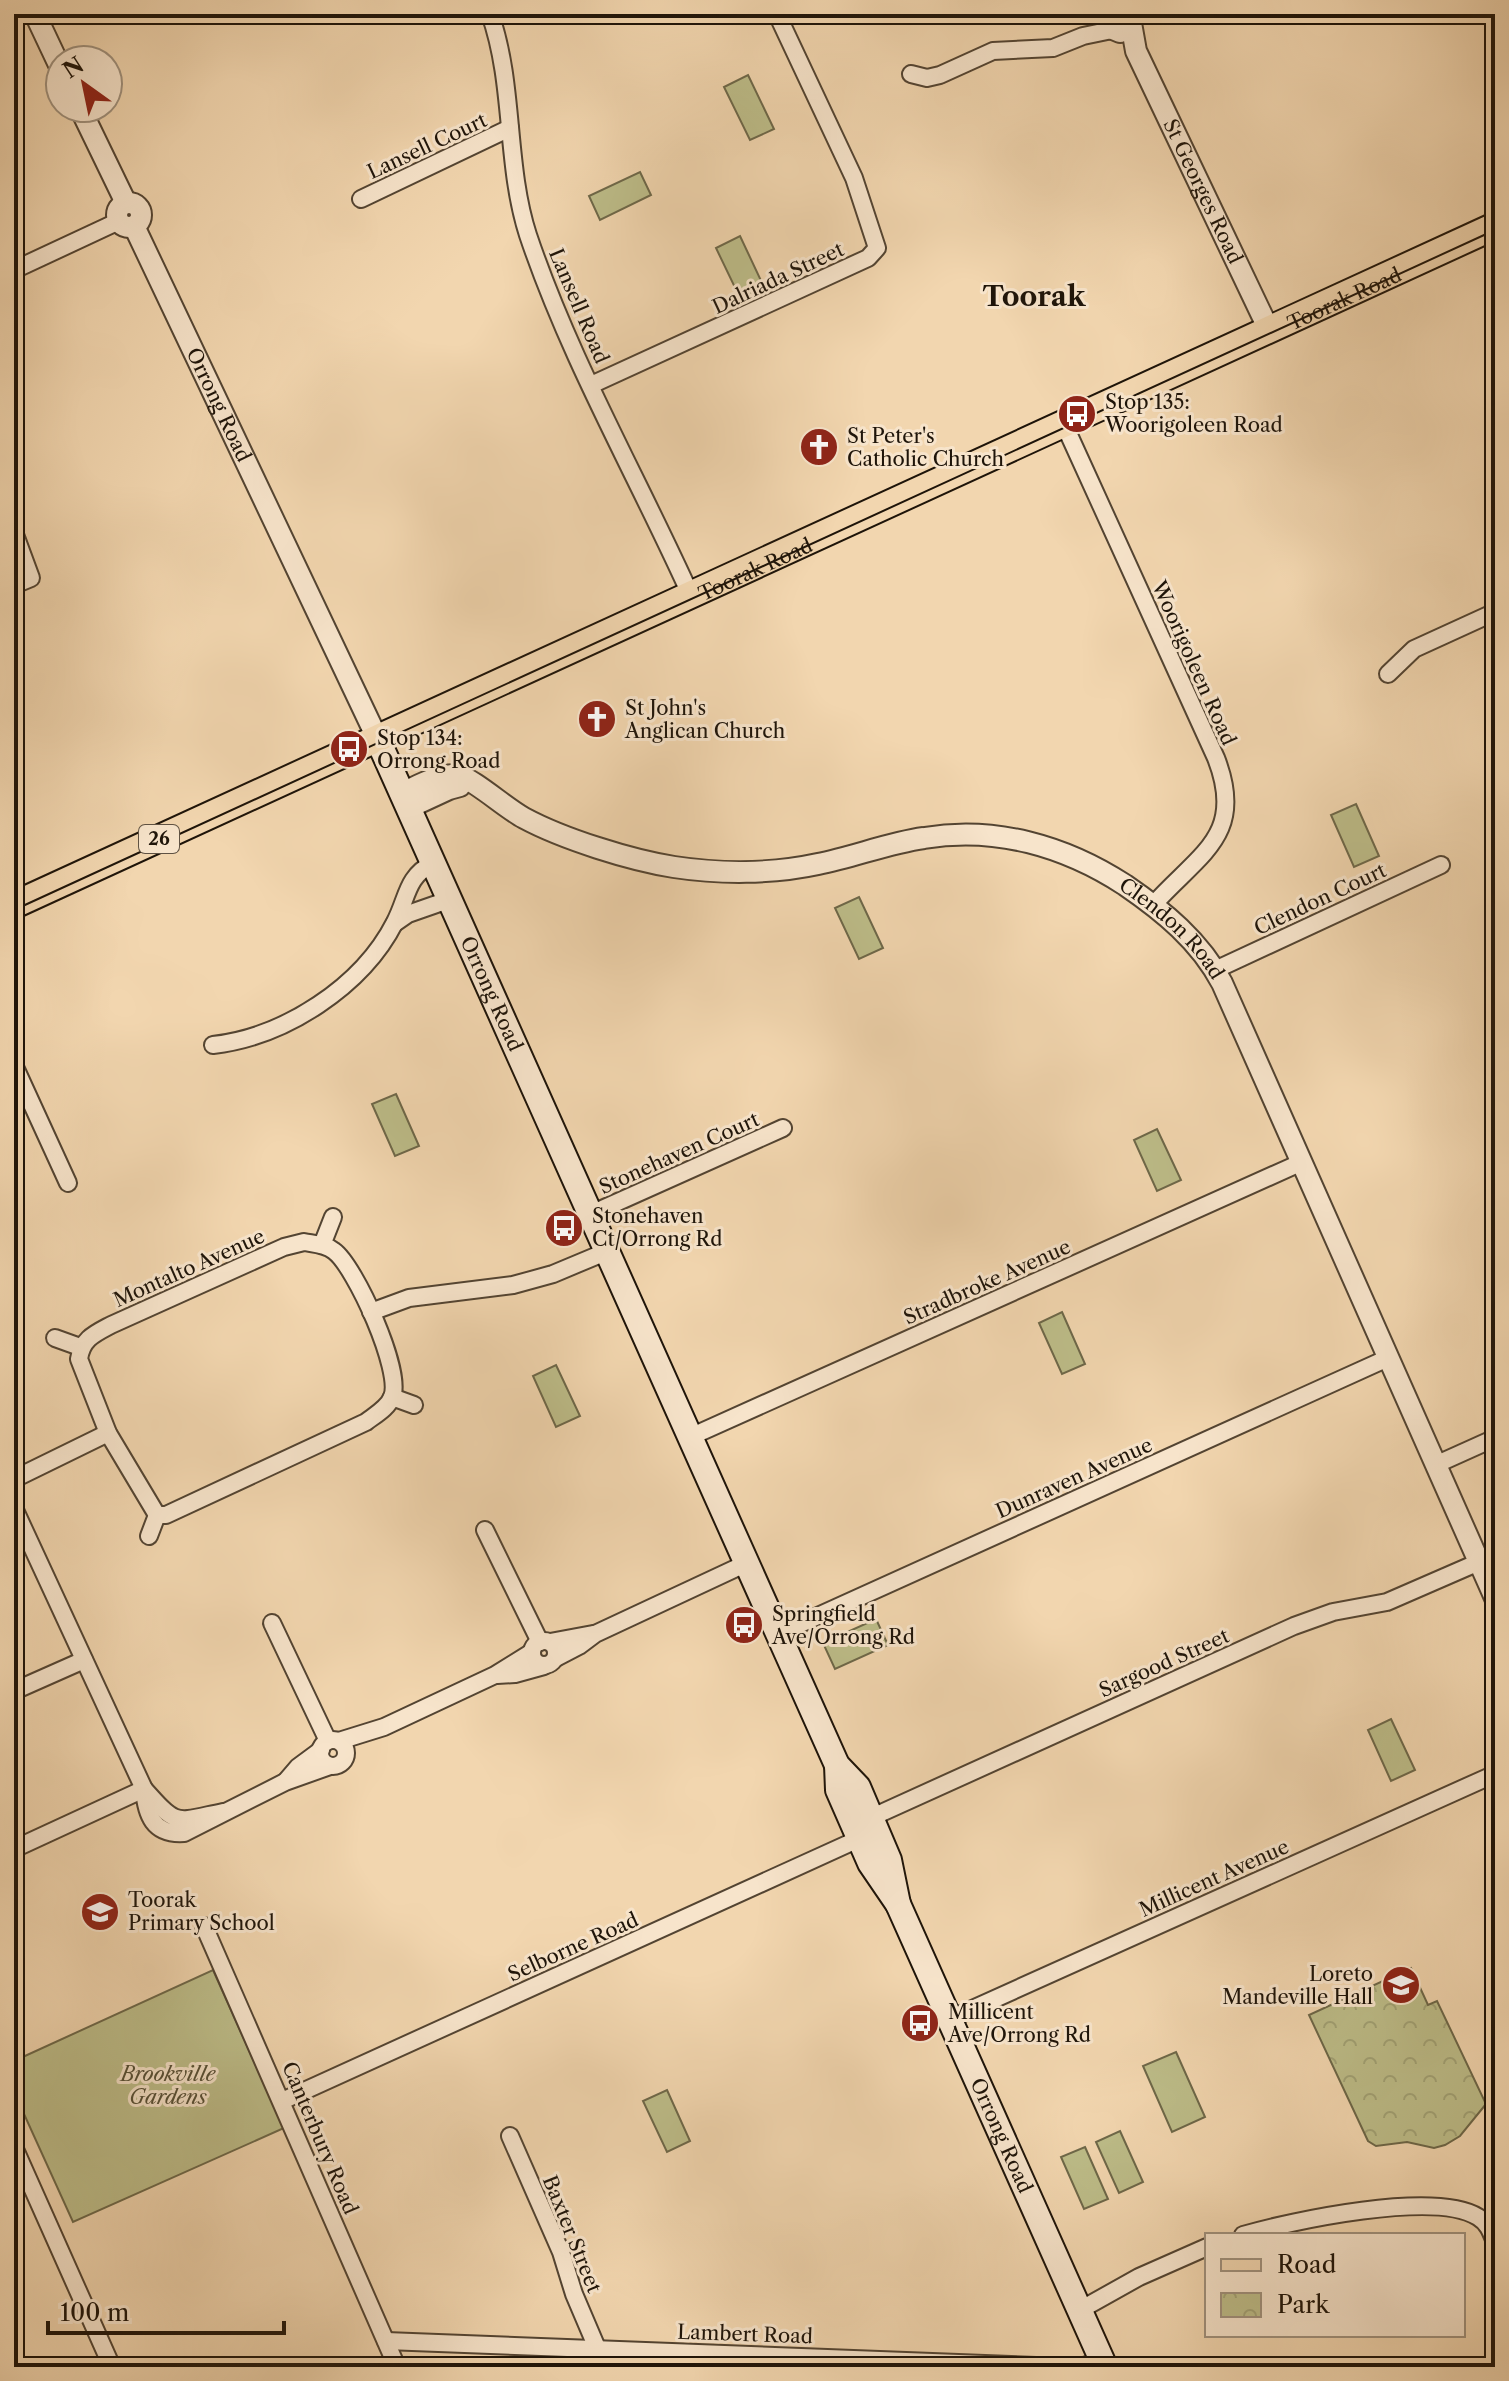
<svg xmlns="http://www.w3.org/2000/svg" width="1509" height="2381" font-family="'Libre Caslon Text',serif">
	<style>
		.park { fill: url(#park-crowns); stroke: #6e6849; stroke-width: 2 }
		.garden { fill: #bdbd89; stroke: #6e6849; stroke-width: 2 }
		.lines { fill: none; stroke-linecap: round; stroke-linejoin: round }
		.minor-casing { stroke: #534432; stroke-width: 20 }
		.tertiary-casing { stroke: #534432; stroke-width: 24 }
		.secondary-casing { stroke: #1e1409; stroke-width: 28 }
		.primary-casing { stroke: #1e1409; stroke-width: 30 }
		.minor { stroke: #f7e4cb; stroke-width: 16 }
		.tertiary { stroke: #f7e4cb; stroke-width: 20 }
		.secondary { stroke: #f7e4cb; stroke-width: 24 }
		.primary { stroke: #f2d6af; stroke-width: 26 }
		.tram { stroke: #1e1409; stroke-width: 2 }
		.labels { text-anchor: middle; stroke-width: 6; stroke-linejoin: round; paint-order: stroke }
		.shield { fill: #f7e4cb; stroke: #5f5243; stroke-width: 2 }
		.shield-label { font-size: 18px; font-weight: bold; fill: #1e1409 }
		.street-label { font-size: 20px; fill: #1e1409; stroke: #f7e4cb }
		.poi-label { font-size: 20px; fill: #1e1409; stroke: #f7e4cb; text-anchor: start }
		.park-label { font-size: 20px; font-style: italic; fill: #564f36; stroke: #f7e4cb }
		.district-label { font-size: 28px; font-weight: bold; fill: #1e1409; stroke: #f7e4cb }
	</style>
	<defs>
		<pattern id="park-crowns" width="20" height="18" patternUnits="userSpaceOnUse" patternTransform="scale(2)"><rect width="20" height="18" fill="#bdbd89"/><path d="M2 6a3 3 0 1 1 6 0M12 15a3 3 0 1 1 6 0" fill="none" stroke="#a2a275"/></pattern>
	</defs>
	<rect width="100%" height="100%" fill="#f2d6af"/>
	<filter id="stains"><feTurbulence type="fractalNoise" baseFrequency=".0025" numOctaves="4"/><feColorMatrix values="0 0 0 0 .2 0 0 0 0 .09 0 0 0 0 .02 0 0 0 .5 -.17"/></filter>
	<radialGradient id="worn" r=".72"><stop offset=".6" stop-color="#630" stop-opacity="0"/><stop offset="1" stop-color="#630" stop-opacity=".3"/></radialGradient>
	<path class="park" d="M 1411,1968 L 1428,2005 L 1437,2001 L 1486,2104 L 1460,2136 L 1445,2145 L 1434,2148 L 1407,2142 L 1376,2146 L 1368,2141 L 1309,2015 Z"/>
	<g class="garden">
		<path d="M 748,75 L 774,129 L 750,140 L 724,87 Z"/>
		<path d="M 640,172 L 651,195 L 600,220 L 589,196 Z"/>
		<path d="M 740,236 L 764,287 L 740,298 L 716,248 Z"/>
		<path d="M 1356,804 L 1379,856 L 1354,867 L 1331,815 Z"/>
		<path d="M 859,897 L 883,948 L 859,959 L 835,908 Z"/>
		<path d="M 396,1094 L 419,1146 L 395,1156 L 372,1104 Z"/>
		<path d="M 1157,1129 L 1181,1180 L 1157,1191 L 1134,1140 Z"/>
		<path d="M 1062,1312 L 1085,1364 L 1062,1374 L 1039,1323 Z"/>
		<path d="M 556,1365 L 580,1416 L 556,1427 L 533,1376 Z"/>
		<path d="M 876,1619 L 888,1645 L 835,1669 L 823,1643 Z"/>
		<path d="M 1391,1719 L 1415,1770 L 1391,1781 L 1368,1730 Z"/>
		<path d="M 213,1970 L 284,2128 L 73,2222 L 14,2092 L 14,2061 Z"/>
		<path d="M 1176,2052 L 1205,2117 L 1172,2132 L 1143,2066 Z"/>
		<path d="M 667,2090 L 690,2141 L 667,2152 L 643,2101 Z"/>
		<path d="M 1120,2131 L 1143,2182 L 1119,2193 L 1096,2142 Z"/>
		<path d="M 1085,2147 L 1108,2199 L 1084,2209 L 1061,2157 Z"/>
	</g>
	<g class="lines">
		<defs>
			<g id="minor">
				<path d="M 490,14 C 515,85 505,164 528,235 C 570,360 637,476 691,596"/>
				<path d="M 911,74 L 927,78 L 940,75 L 993,51 L 1053,48 L 1083,36 L 1112,30"/>
				<path d="M 361,199 L 510,128"/>
				<path d="M 14,270 L 119,221"/>
				<path d="M 591,385 L 868,258 L 877,248 L 854,178 L 777,14"/>
				<path d="M 1064,424 L 1216,758 C 1246,835 1200,853 1154,904"/>
				<path d="M 14,532 L 31,578 L 14,585"/>
				<path d="M 1388,674 L 1414,649 L 1495,612"/>
				<path d="M 395,923 L 408,914 L 451,899"/>
				<path d="M 1215,970 L 1441,865"/>
				<path d="M 213,1045 C 284,1037 362,987 395,922 C 408,897 406,877 433,863"/>
				<path d="M 14,1065 L 68,1183"/>
				<path d="M 591,1214 L 783,1128"/>
				<path d="M 304,1242 C 315,1244 325,1244 334,1251 C 355,1266 403,1372 392,1397 C 388,1408 375,1415 366,1422 L 166,1515 L 157,1515 L 108,1433 L 79,1359 C 82,1339 94,1334 111,1325 L 284,1247 Z"/>
				<path d="M 322,1245 L 333,1217"/>
				<path d="M 371,1312 L 409,1298 L 513,1285 L 553,1274 L 608,1251"/>
				<path d="M 55,1338 L 80,1347"/>
				<path d="M 392,1397 L 414,1405"/>
				<path d="M 690,1437 L 1300,1163"/>
				<path d="M 1435,1465 L 1495,1438"/>
				<path d="M 14,1479 L 108,1433"/>
				<path d="M 14,1508 L 144,1789 C 178,1827 174,1822 223,1812"/>
				<path d="M 485,1530 L 540,1642"/>
				<path d="M 149,1536 L 157,1515"/>
				<path d="M 272,1623 L 328,1741"/>
				<path d="M 778,1634 L 1388,1358"/>
				<circle cx="544" cy="1653" r="12"/>
				<path d="M 550,1642 L 593,1634"/>
				<path d="M 556,1658 L 579,1646 L 595,1634 L 747,1563"/>
				<path d="M 497,1675 L 515,1674 L 544,1666"/>
				<path d="M 14,1691 L 84,1660"/>
				<circle cx="333" cy="1753" r="13"/>
				<path d="M 339,1741 L 384,1727 L 495,1675 L 532,1652"/>
				<path d="M 286,1781 L 298,1767 L 321,1750"/>
				<path d="M 144,1789 C 146,1815 153,1835 184,1833 L 285,1782 L 330,1766"/>
				<path d="M 14,1849 L 144,1789"/>
				<path d="M 204,1926 L 397,2367"/>
				<path d="M 950,2019 L 1495,1774"/>
				<path d="M 282,2101 L 852,1842 L 879,1814 L 1294,1626 L 1333,1612 L 1387,1602 L 1479,1562"/>
				<path d="M 510,2136 L 561,2252 L 574,2294 L 597,2348"/>
				<path d="M 14,2147 L 112,2367"/>
				<path d="M 1243,2235 C 1291,2221 1435,2190 1478,2217 C 1488,2223 1491,2232 1495,2242"/>
				<path d="M 1080,2310 L 1139,2277 L 1207,2247"/>
				<path d="M 386,2341 L 1063,2367 L 1084,2366 L 1102,2361"/>
			</g>
			<g id="tertiary">
				<path d="M 35,14 L 60,67"/>
				<path d="M 1106,14 L 1108,27 L 1120,32 L 1128,27 L 1130,14"/>
				<path id="s1" d="M 1131,23 L 1136,51 L 1269,330"/>
				<path d="M 80,108 L 126,203"/>
				<circle cx="129" cy="215" r="12"/>
				<path id="s2" d="M 134,226 L 378,740"/>
				<path id="s3" d="M 402,793 C 418,786 441,772 459,776 C 472,778 507,809 524,818 C 563,839 630,860 674,867 C 720,874 772,874 818,864 C 854,857 888,843 924,838 C 996,826 1065,846 1125,885 C 1163,911 1200,941 1222,983 L 1495,1598"/>
				<path d="M 408,808 L 449,789 L 460,786"/>
			</g>
			<g id="secondary">
				<path id="s4" d="M 378,740 L 837,1765 L 858,1787 L 889,1860 L 898,1904"/>
				<path id="s5" d="M 837,1765 L 838,1790 L 870,1863 L 898,1904 L 1105,2367"/>
			</g>
			<path id="primary" d="M 14,905 L 1495,226"/>
		</defs>
		<use href="#minor" class="minor-casing"/>
		<use href="#tertiary" class="tertiary-casing"/>
		<use href="#secondary" class="secondary-casing"/>
		<use href="#primary" class="primary-casing"/>
		<use href="#minor" class="minor"/>
		<use href="#tertiary" class="tertiary"/>
		<use href="#secondary" class="secondary"/>
		<use href="#primary" class="primary"/>
		<path class="tram" id="s6" d="M 14,910 L 1495,230"/>
	</g>
	<defs>
		<symbol id="bus-disc" viewBox="-11 -11 22 22"><circle r="9.5" fill="#8f2418" stroke="#f7e4cb"/><path d="M-5-6H5V4H4V6H2V4H-2V6H-4V4H-5ZM-3.5-4V0h7V-4ZM-3.5 1.2v1.5H-2V1.2ZM2 1.2v1.5H3.5V1.2Z" fill="#fff"/></symbol>
		<symbol id="church-disc" viewBox="-11 -11 22 22"><circle r="9.5" fill="#8f2418" stroke="#f7e4cb"/><path d="M-1.2-6h2.4v3.5h3.3v2.4h-3.3V6h-2.4V-.1h-3.3v-2.4h3.3Z" fill="#fff"/></symbol>
		<symbol id="school-disc" viewBox="-11 -11 22 22"><circle r="9.5" fill="#8f2418" stroke="#f7e4cb"/><path d="M0-5L7-2L0 1L-7-2ZM-4 1L0 2.5L4 1V4Q0 6-4 4Z" fill="#fff"/></symbol>
	</defs>
	<g fill-rule="evenodd">
		<use href="#bus-disc" x="1055" y="392" width="44" height="44"/>
		<use href="#church-disc" x="797" y="425" width="44" height="44"/>
		<use href="#church-disc" x="575" y="697" width="44" height="44"/>
		<use href="#bus-disc" x="327" y="727" width="44" height="44"/>
		<use href="#bus-disc" x="542" y="1206" width="44" height="44"/>
		<use href="#bus-disc" x="722" y="1603" width="44" height="44"/>
		<use href="#school-disc" x="78" y="1890" width="44" height="44"/>
		<use href="#school-disc" x="1379" y="1963" width="44" height="44"/>
		<use href="#bus-disc" x="898" y="2001" width="44" height="44"/>
	</g>
	<g class="labels">
		<rect class="shield" x="139" y="825" width="40" height="28" rx="6"/>
		<g class="shield-label">
			<text x="159" y="845">26</text>
		</g>
		<g class="street-label">
			<text transform="translate(427 146) rotate(-25)" y="7">Lansell Court</text>
			<text dy="7" stroke="none"><textPath href="#s1" startOffset="184">St Georges Road</textPath></text>
			<text transform="translate(778 278) rotate(-25)" y="7">Dalriada Street</text>
			<text dy="7" stroke="none"><textPath href="#s6" startOffset="1464">Toorak Road</textPath></text>
			<text transform="translate(579 306) rotate(67)" y="7">Lansell Road</text>
			<text dy="7" stroke="none"><textPath href="#s2" startOffset="198">Orrong Road</textPath></text>
			<text dy="7" stroke="none"><textPath href="#s6" startOffset="816">Toorak Road</textPath></text>
			<text transform="translate(1194 663) rotate(66)" y="7">Woorigoleen Road</text>
			<text transform="translate(1320 899) rotate(-25)" y="7">Clendon Court</text>
			<text dy="7" stroke="none"><textPath href="#s3" startOffset="826">Clendon Road</textPath></text>
			<text dy="7" stroke="none"><textPath href="#s4" startOffset="278">Orrong Road</textPath></text>
			<text transform="translate(679 1153) rotate(-24)" y="7">Stonehaven Court</text>
			<text transform="translate(189 1268) rotate(-24)" y="7">Montalto Avenue</text>
			<text transform="translate(987 1282) rotate(-24)" y="7">Stradbroke Avenue</text>
			<text transform="translate(1074 1478) rotate(-24)" y="7">Dunraven Avenue</text>
			<text transform="translate(1164 1663) rotate(-24)" y="7">Sargood Street</text>
			<text transform="translate(1214 1878) rotate(-24)" y="7">Millicent Avenue</text>
			<text transform="translate(573 1947) rotate(-24)" y="7">Selborne Road</text>
			<text dy="7" stroke="none"><textPath href="#s5" startOffset="408">Orrong Road</textPath></text>
			<text transform="translate(320 2138) rotate(67)" y="7">Canterbury Road</text>
			<text transform="translate(572 2234) rotate(68)" y="7">Baxter Street</text>
			<text transform="translate(745 2334) rotate(2)" y="7">Lambert Road</text>
		</g>
		<g class="poi-label">
			<text x="1105" y="409">Stop 135:<tspan x="1105" dy="23">Woorigoleen Road</tspan></text>
			<text x="847" y="443">St Peter's<tspan x="847" dy="23">Catholic Church</tspan></text>
			<text x="625" y="715">St John's<tspan x="625" dy="23">Anglican Church</tspan></text>
			<text x="377" y="745">Stop 134:<tspan x="377" dy="23">Orrong Road</tspan></text>
			<text x="592" y="1223">Stonehaven<tspan x="592" dy="23">Ct/Orrong Rd</tspan></text>
			<text x="772" y="1621">Springfield<tspan x="772" dy="23">Ave/Orrong Rd</tspan></text>
			<text x="128" y="1907">Toorak<tspan x="128" dy="23">Primary School</tspan></text>
			<text x="1373" y="1981" text-anchor="end">Loreto<tspan x="1373" dy="23">Mandeville Hall</tspan></text>
			<text x="948" y="2019">Millicent<tspan x="948" dy="23">Ave/Orrong Rd</tspan></text>
		</g>
		<g class="park-label">
			<text x="168" y="2081">Brookville<tspan x="168" dy="23">Gardens</tspan></text>
		</g>
		<g class="district-label">
			<text x="1034" y="306">Toorak</text>
		</g>
	</g>
	<rect width="1509" height="2381" fill="none" stroke="#f2d6af" stroke-width="48"/>
	<rect x="16" y="16" width="1477" height="2349" fill="none" stroke="#1e1409" stroke-width="4"/>
	<rect x="24" y="24" width="1461" height="2333" fill="none" stroke="#1e1409" stroke-width="2"/>
	<rect x="1205" y="2233" width="260" height="104" fill="#f7e4cb" stroke="#a0917d" stroke-width="2"/>
	<rect x="1221" y="2259" width="40" height="12" fill="#f2d6af" stroke="#a0917d" stroke-width="2"/>
	<text x="1277" y="2273" font-size="24" fill="#1e1409">Road</text>
	<rect x="1221" y="2293" width="40" height="24" fill="url(#park-crowns)" stroke="#a0917d" stroke-width="2"/>
	<text x="1277" y="2313" font-size="24" fill="#1e1409">Park</text>
	<g transform="translate(84 84) rotate(327)"><circle r="38" fill="#f7e4cb" stroke="#a0917d" stroke-width="2"/>
	<path d="M0-6L14 30L0 20L-14 30Z" fill="#8f2418"/>
	<text y="-12" font-size="22" font-weight="bold" text-anchor="middle" fill="#1e1409">N</text>
	</g>
	<path d="M48 2321v12h236v-12" fill="none" stroke="#1e1409" stroke-width="4"/>
	<text x="60" y="2321" font-size="24" fill="#1e1409" stroke="#f7e4cb" stroke-width="6" paint-order="stroke">100 m</text>
	<rect width="100%" height="100%" filter="url(#stains)"/>
	<rect width="100%" height="100%" fill="url(#worn)"/>
</svg>
